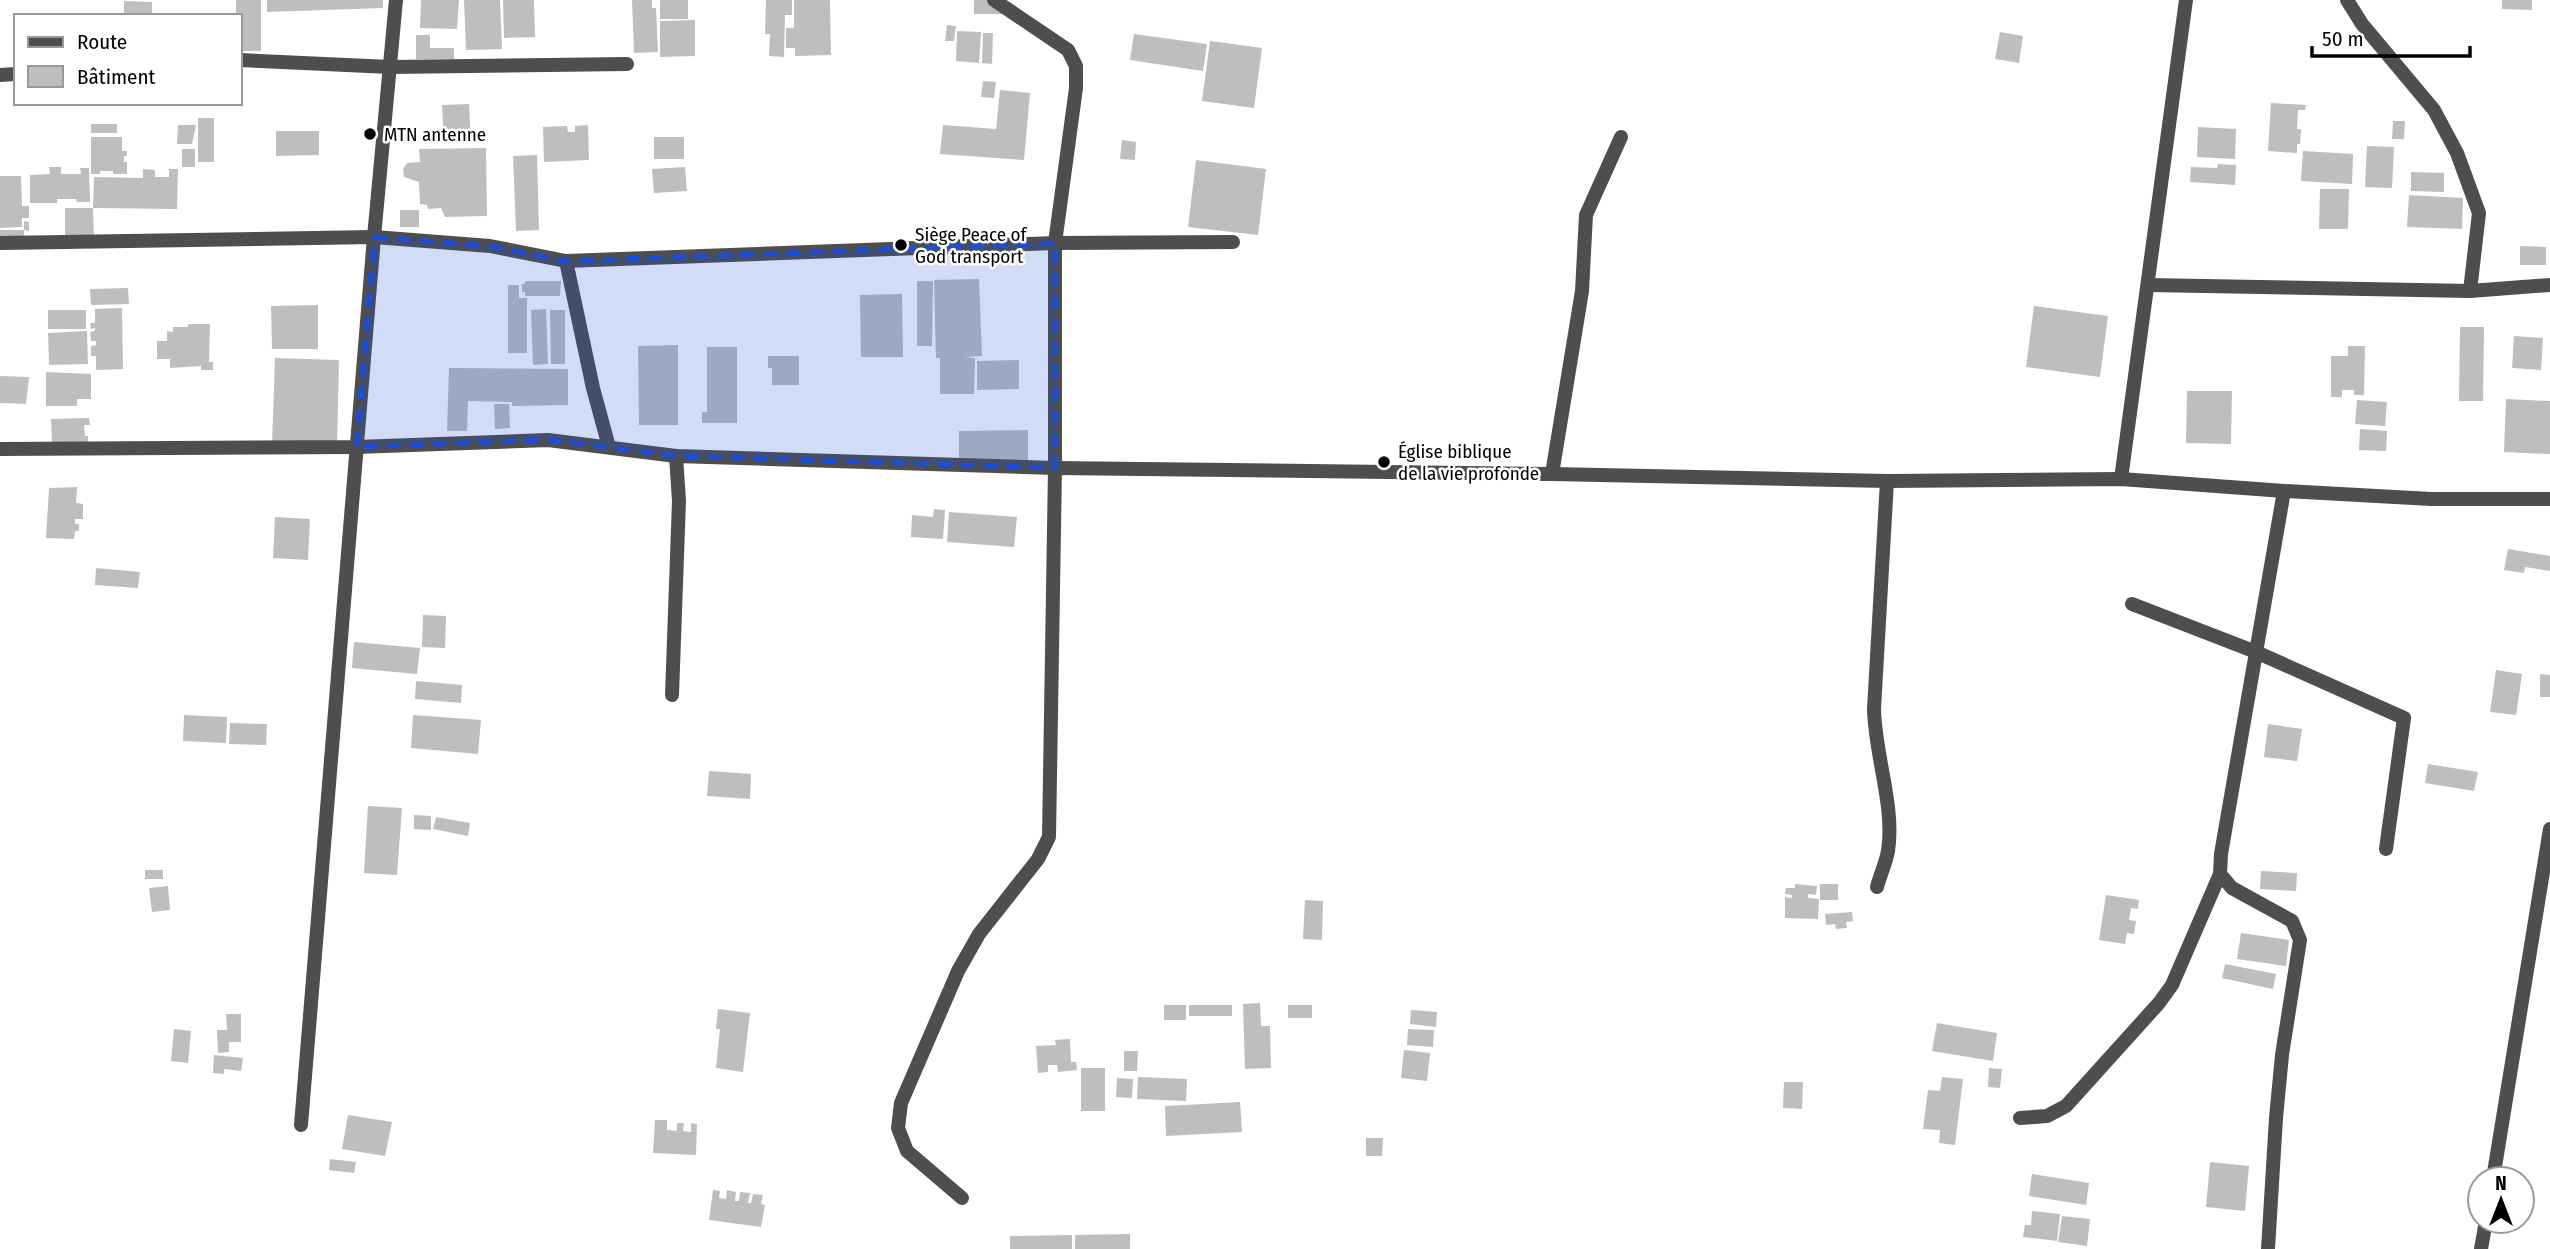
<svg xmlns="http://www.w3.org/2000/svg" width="2550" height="1249" font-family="'Fira Sans Condensed',sans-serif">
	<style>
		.building { fill: #bebebe }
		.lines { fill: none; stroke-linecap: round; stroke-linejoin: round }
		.minor { stroke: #4e4e4e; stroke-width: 14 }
		.marked { fill: #1d4ed8; fill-opacity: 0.2; stroke: #1d4ed8; stroke-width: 5; stroke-dasharray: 14 9; stroke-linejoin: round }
		.poi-dot { fill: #000; stroke: #fff; stroke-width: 2.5 }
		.labels { text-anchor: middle; stroke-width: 5; stroke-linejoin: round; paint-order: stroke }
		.poi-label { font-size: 19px; fill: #000; stroke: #fff; text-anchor: start }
	</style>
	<rect width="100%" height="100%" fill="#fff"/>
	<g class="building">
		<path d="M 236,0 L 261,0 L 261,51 L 240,51 L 240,16 L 236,16 Z"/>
		<path d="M 267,0 L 383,0 L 383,8 L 267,12 Z"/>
		<path d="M 421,0 L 459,0 L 457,29 L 420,28 Z"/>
		<path d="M 464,0 L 500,0 L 502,49 L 466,50 Z"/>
		<path d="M 503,0 L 534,0 L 535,37 L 504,38 Z"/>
		<path d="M 632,0 L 652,0 L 652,8 L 656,8 L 658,52 L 634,53 Z"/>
		<rect x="660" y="0" width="28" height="19"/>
		<path d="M 766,0 L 792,0 L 792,15 L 785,15 L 784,57 L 769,56 L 770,34 L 765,34 Z"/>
		<path d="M 794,0 L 830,0 L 831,55 L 795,56 L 795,48 L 786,48 L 786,28 L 794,28 Z"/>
		<rect x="974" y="0" width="30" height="14"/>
		<path d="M 2502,0 L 2532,0 L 2532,10 L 2502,9 Z"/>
		<path d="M 124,1 L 152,2 L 152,16 L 124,16 Z"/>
		<path d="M 695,20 L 695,56 L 660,57 L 660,21 Z"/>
		<path d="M 947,25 L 956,26 L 954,41 L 945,41 Z"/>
		<path d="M 957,31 L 981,32 L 979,63 L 956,61 Z"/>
		<path d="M 2000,32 L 2023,36 L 2019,63 L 1995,59 Z"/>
		<path d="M 983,33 L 993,33 L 992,64 L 982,63 Z"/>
		<path d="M 1134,34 L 1207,44 L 1203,71 L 1130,60 Z"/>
		<path d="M 416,35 L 430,35 L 430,48 L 454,48 L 454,59 L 416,59 Z"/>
		<path d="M 1210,41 L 1262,48 L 1254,108 L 1202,101 Z"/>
		<path d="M 983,81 L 996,82 L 994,98 L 981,97 Z"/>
		<path d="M 1000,90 L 1030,93 L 1024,160 L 940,154 L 943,125 L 996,129 Z"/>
		<path d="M 2271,103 L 2306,105 L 2305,110 L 2298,110 L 2297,129 L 2301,129 L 2300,144 L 2297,144 L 2297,153 L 2268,151 Z"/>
		<path d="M 469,104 L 471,141 L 444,143 L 442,105 Z"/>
		<rect x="198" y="118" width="16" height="44"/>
		<path d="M 2393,121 L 2405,121 L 2404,139 L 2392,139 Z"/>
		<rect x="91" y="124" width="26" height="9"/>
		<path d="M 178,125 L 196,125 L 192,144 L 177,144 Z"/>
		<path d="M 588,125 L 589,160 L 544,162 L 543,127 L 567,126 L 568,132 L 575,132 L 575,126 Z"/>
		<path d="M 2198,127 L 2236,129 L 2235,159 L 2197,157 Z"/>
		<path d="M 276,131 L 319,131 L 319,155 L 276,156 Z"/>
		<path d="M 91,137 L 122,137 L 122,151 L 127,151 L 127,156 L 124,156 L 124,162 L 127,162 L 127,174 L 113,174 L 113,171 L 100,171 L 100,174 L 91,174 Z"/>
		<rect x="654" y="137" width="30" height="22"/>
		<path d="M 1122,140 L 1136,142 L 1135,160 L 1120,159 Z"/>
		<path d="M 2367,146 L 2394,147 L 2392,188 L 2365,187 Z"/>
		<path d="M 486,148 L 487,216 L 445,217 L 441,208 L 428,209 L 427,205 L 420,204 L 419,182 L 404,177 L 403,169 L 407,163 L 420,162 L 419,149 Z"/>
		<rect x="182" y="149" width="13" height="18"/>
		<path d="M 2303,151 L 2353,154 L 2352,184 L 2301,181 Z"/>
		<path d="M 537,155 L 539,230 L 516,231 L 513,156 Z"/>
		<path d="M 1196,160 L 1266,169 L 1258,235 L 1188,227 Z"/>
		<path d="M 2218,164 L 2236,165 L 2235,185 L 2190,182 L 2191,167 L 2217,168 Z"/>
		<path d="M 49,167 L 61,167 L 61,174 L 81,174 L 80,168 L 89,168 L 90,202 L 77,202 L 76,199 L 57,199 L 57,203 L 30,203 L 30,175 L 50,174 Z"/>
		<path d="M 685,167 L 687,191 L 654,193 L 652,169 Z"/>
		<path d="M 143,169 L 155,170 L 155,177 L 169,177 L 169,169 L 178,169 L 177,209 L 93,208 L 94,177 L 143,178 Z"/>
		<path d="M 2411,172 L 2444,173 L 2444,192 L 2411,191 Z"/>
		<path d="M 0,176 L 21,176 L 22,206 L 29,206 L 29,218 L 22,218 L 22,227 L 0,228 Z"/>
		<path d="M 2320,189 L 2349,189 L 2348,229 L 2319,229 Z"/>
		<path d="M 2409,195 L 2463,198 L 2462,229 L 2407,227 Z"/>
		<path d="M 65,208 L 93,208 L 94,243 L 65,243 Z"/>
		<rect x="400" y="210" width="19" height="17"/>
		<path d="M 24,221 L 29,222 L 29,231 L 24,230 L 24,244 L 0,244 L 0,230 L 24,230 Z"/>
		<path d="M 2520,246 L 2546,247 L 2546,265 L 2520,265 Z"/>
		<path d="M 979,279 L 982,356 L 964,357 L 975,358 L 974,394 L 940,394 L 940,358 L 936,358 L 934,280 Z"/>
		<path d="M 525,281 L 561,281 L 560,296 L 525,296 L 525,292 L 522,292 L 522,284 L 525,284 Z"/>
		<path d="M 917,281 L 933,281 L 932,346 L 917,346 Z"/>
		<path d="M 508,285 L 519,285 L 519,298 L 527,298 L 527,353 L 508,353 Z"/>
		<path d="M 128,288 L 129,304 L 91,305 L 90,289 Z"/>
		<path d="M 902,294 L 903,357 L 861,357 L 860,295 Z"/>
		<path d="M 318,305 L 318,349 L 272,349 L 271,306 Z"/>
		<path d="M 2034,306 L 2108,316 L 2100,377 L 2026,367 Z"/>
		<path d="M 122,308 L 123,369 L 96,370 L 96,356 L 91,356 L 91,346 L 96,345 L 96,341 L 91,341 L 90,332 L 95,331 L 95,328 L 91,329 L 90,323 L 95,323 L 95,309 Z"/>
		<path d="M 546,309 L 548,364 L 533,365 L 531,310 Z"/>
		<rect x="48" y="310" width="38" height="19"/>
		<path d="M 550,310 L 565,310 L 565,364 L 551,364 Z"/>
		<path d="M 188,324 L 210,324 L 209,362 L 213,362 L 213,370 L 201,370 L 201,366 L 170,368 L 170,359 L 157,359 L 157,341 L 167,341 L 167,331 L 173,332 L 173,327 L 188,327 Z"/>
		<path d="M 2460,327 L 2484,327 L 2483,401 L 2459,401 Z"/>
		<path d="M 87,331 L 88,364 L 49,365 L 48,333 Z"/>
		<path d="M 2514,336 L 2543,338 L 2541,370 L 2512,368 Z"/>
		<path d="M 678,345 L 678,425 L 639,425 L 638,346 Z"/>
		<path d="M 2348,346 L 2365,346 L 2364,395 L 2354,395 L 2354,390 L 2342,390 L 2342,397 L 2331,397 L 2331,356 L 2348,356 Z"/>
		<path d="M 707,347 L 737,347 L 737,423 L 702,423 L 702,412 L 707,412 Z"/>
		<path d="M 768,356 L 799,356 L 799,385 L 772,385 L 772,368 L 768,368 Z"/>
		<path d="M 275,358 L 339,360 L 337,447 L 272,446 Z"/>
		<path d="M 1019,360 L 1019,389 L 977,390 L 977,361 Z"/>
		<path d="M 449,368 L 568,369 L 568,405 L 512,406 L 512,402 L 468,401 L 467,431 L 447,431 Z"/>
		<path d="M 46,372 L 91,374 L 91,399 L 77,399 L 77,406 L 46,406 Z"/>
		<path d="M 0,376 L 29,377 L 26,404 L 0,403 Z"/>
		<path d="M 2187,391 L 2232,391 L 2231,444 L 2186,443 Z"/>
		<path d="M 2506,399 L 2550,401 L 2550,454 L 2504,452 Z"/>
		<path d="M 2357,400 L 2387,402 L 2385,426 L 2355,424 Z"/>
		<path d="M 494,404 L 509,404 L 510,428 L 495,429 Z"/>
		<path d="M 89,418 L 90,425 L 84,425 L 85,436 L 88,436 L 88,443 L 52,445 L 51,419 Z"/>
		<path d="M 2360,429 L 2387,431 L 2386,451 L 2359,450 Z"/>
		<path d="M 1028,430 L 1028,460 L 959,460 L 959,431 Z"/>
		<path d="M 77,487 L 76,503 L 83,504 L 83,519 L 75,519 L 75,524 L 79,524 L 79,531 L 75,531 L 74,539 L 46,538 L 49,488 Z"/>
		<path d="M 934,509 L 945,510 L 943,539 L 911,537 L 912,515 L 933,517 Z"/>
		<path d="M 949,512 L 1017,517 L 1014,547 L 947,542 Z"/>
		<path d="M 275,517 L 310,519 L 308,560 L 273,558 Z"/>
		<path d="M 2508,549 L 2550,556 L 2550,571 L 2525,567 L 2524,573 L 2504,570 Z"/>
		<path d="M 96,568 L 140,572 L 138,588 L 95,585 Z"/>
		<path d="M 423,615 L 446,616 L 445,648 L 422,647 Z"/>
		<path d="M 354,642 L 420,648 L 417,674 L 352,668 Z"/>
		<path d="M 2496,670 L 2522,674 L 2516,715 L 2490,712 Z"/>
		<path d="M 2540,674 L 2550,675 L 2550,697 L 2540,697 Z"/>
		<path d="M 416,681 L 462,685 L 461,703 L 415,699 Z"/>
		<path d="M 184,715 L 227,717 L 226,743 L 183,741 Z"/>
		<path d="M 413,715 L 481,720 L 478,754 L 411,748 Z"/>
		<path d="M 230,723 L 267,724 L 266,745 L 229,744 Z"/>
		<path d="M 2268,724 L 2302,729 L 2297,761 L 2264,757 Z"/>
		<path d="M 2428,764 L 2478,772 L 2474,791 L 2425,783 Z"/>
		<path d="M 709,771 L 751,774 L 750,799 L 707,796 Z"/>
		<path d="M 368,806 L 402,808 L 397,875 L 364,873 Z"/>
		<path d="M 414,815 L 431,816 L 431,830 L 414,829 Z"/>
		<path d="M 436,817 L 470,823 L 468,836 L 433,829 Z"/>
		<rect x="145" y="870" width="18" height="9"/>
		<path d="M 2261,871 L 2297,873 L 2296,891 L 2260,889 Z"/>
		<path d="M 1795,884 L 1817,886 L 1816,895 L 1808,894 L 1808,898 L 1819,899 L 1818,919 L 1785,918 L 1785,897 L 1792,898 L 1792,895 L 1785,894 L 1786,888 L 1795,888 Z"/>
		<rect x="1820" y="884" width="18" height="16"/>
		<path d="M 168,886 L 170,910 L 152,912 L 149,888 Z"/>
		<path d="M 2106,895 L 2139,900 L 2138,909 L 2131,908 L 2129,920 L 2136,921 L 2134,934 L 2127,933 L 2125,944 L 2099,940 Z"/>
		<path d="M 1305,900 L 1323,901 L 1322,940 L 1303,939 Z"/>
		<path d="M 1852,912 L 1853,921 L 1846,922 L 1847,928 L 1836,929 L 1835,924 L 1826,925 L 1825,914 Z"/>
		<path d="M 2241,933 L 2289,940 L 2286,966 L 2237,959 Z"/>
		<path d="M 2225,964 L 2276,974 L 2273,989 L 2222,978 Z"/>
		<path d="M 1260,1003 L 1261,1026 L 1270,1026 L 1271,1068 L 1245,1069 L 1243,1004 Z"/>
		<rect x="1164" y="1005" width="22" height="15"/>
		<rect x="1189" y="1005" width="43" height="11"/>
		<rect x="1288" y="1005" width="24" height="13"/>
		<path d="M 718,1009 L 750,1013 L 743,1072 L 716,1068 L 720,1029 L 716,1029 Z"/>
		<path d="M 1411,1010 L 1437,1012 L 1436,1027 L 1410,1024 Z"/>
		<path d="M 226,1014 L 241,1014 L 241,1042 L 229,1042 L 229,1052 L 218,1053 L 217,1030 L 227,1030 Z"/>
		<path d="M 1937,1023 L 1997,1033 L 1993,1061 L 1932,1051 Z"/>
		<path d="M 174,1029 L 191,1031 L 188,1063 L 171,1061 Z"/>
		<path d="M 1408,1029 L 1434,1030 L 1433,1047 L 1407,1045 Z"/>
		<path d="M 1070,1039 L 1071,1062 L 1076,1062 L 1077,1070 L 1058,1072 L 1057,1065 L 1048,1065 L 1048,1072 L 1038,1073 L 1036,1046 L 1056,1045 L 1055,1040 Z"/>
		<path d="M 1404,1050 L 1430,1053 L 1427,1081 L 1401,1078 Z"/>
		<path d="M 1124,1051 L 1138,1051 L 1137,1071 L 1124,1071 Z"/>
		<path d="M 214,1055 L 243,1058 L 241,1071 L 224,1069 L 224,1074 L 213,1073 Z"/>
		<rect x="1081" y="1068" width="24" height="43"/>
		<path d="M 1989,1068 L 2002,1069 L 2000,1088 L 1988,1087 Z"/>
		<path d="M 1138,1077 L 1187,1079 L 1186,1101 L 1137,1099 Z"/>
		<path d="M 1942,1077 L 1963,1079 L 1955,1145 L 1939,1143 L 1940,1130 L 1923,1129 L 1928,1090 L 1940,1091 Z"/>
		<path d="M 1117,1078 L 1133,1079 L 1132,1098 L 1116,1097 Z"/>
		<path d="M 1784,1082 L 1803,1082 L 1802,1109 L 1783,1108 Z"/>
		<path d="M 1240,1102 L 1242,1132 L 1166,1136 L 1165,1106 Z"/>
		<path d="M 348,1115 L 392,1122 L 385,1156 L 342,1149 Z"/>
		<path d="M 655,1120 L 667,1120 L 667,1130 L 677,1131 L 677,1123 L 684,1123 L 683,1131 L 691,1132 L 691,1123 L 697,1124 L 696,1155 L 653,1153 Z"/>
		<path d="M 1366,1138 L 1383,1138 L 1382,1156 L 1366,1156 Z"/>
		<path d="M 330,1159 L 356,1162 L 354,1173 L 329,1170 Z"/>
		<path d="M 2210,1162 L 2249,1166 L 2245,1211 L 2206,1207 Z"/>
		<path d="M 2032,1174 L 2089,1183 L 2086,1205 L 2029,1196 Z"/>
		<path d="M 713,1190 L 720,1191 L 719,1198 L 726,1199 L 727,1190 L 736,1192 L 735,1201 L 739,1201 L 740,1192 L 750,1193 L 748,1203 L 751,1203 L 753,1194 L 763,1195 L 761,1204 L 765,1205 L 761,1227 L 709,1220 Z"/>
		<path d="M 2032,1211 L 2060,1214 L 2057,1241 L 2023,1237 L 2025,1225 L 2031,1225 Z"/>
		<path d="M 2062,1216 L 2090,1219 L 2087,1246 L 2058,1242 Z"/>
		<path d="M 1130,1234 L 1130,1249 L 1075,1249 L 1075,1235 Z"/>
		<path d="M 1072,1235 L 1072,1249 L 1010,1249 L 1010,1236 Z"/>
	</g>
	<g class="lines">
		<g class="minor">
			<path d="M 240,60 L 390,67 L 627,64"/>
			<path d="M 0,75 L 16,74"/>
			<path d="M 0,243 L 374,237 L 490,246 L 566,261 L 593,388 L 609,447"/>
			<path d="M 566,261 L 1055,243 L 1233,242"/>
			<path d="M 2148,285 L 2470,291 L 2479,213 L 2457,153 L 2434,110 L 2362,24 L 2347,0"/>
			<path d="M 2470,291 L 2550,285"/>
			<path d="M 0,449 L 356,447 L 548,440 L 676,456 L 1055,468 L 1552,474 L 1887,481 L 2121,479 L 2284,491"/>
			<path d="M 1552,474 L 1582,291 L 1586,215 L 1621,137"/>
			<path d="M 2121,479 L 2186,0"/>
			<path d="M 2132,604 L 2256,652 L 2404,718 L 2386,849"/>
			<path d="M 672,695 L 679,501 L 676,456"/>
			<path d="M 1877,887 C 1880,875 1886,863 1888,851 C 1895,806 1875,756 1874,709 L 1887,481"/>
			<path d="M 2020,1118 L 2047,1116 L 2066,1106 L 2159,1003 L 2172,985 L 2220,874"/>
			<path d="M 301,1125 L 374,237 L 396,0"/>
			<path d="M 2493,1179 L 2550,829"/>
			<path d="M 962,1198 L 907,1151 L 898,1128 L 901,1103 L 958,971 L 979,934 L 1038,859 L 1049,837 L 1055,468 L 1055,243 L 1076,88 L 1076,66 L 1068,50 L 994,0"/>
			<path d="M 2268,1249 L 2276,1118 L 2282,1055 L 2300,940 L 2292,921 L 2232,888 L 2220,874 L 2221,854 L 2284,491 L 2431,499 L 2550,499"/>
			<path d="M 2481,1249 L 2486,1221"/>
		</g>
	</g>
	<path class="marked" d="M 374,237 L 490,246 L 566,261 L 1055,243 L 1055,468 L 676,456 L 548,440 L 356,447 Z"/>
	<g class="poi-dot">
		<circle cx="370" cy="134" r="7"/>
		<circle cx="901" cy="245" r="7"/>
		<circle cx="1384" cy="462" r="7"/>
	</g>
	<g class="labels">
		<g class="poi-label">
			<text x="384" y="141">MTN antenne</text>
			<text x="915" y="241">Siège Peace of<tspan x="915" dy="22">God transport</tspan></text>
			<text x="1398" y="458">Église biblique<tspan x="1398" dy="22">de la vie profonde</tspan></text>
		</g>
	</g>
	<rect x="14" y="14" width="228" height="91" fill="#ffffff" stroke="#999999" stroke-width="2"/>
	<rect x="28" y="37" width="35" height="10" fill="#4e4e4e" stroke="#999999" stroke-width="2"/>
	<text x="77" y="49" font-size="21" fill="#000000">Route</text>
	<rect x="28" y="66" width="35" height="21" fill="#bebebe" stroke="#999999" stroke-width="2"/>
	<text x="77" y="84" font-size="21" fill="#000000">Bâtiment</text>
	<g transform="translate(2501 1200)"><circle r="33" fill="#ffffff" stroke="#999999" stroke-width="2"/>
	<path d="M0-5L12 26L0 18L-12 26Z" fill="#000000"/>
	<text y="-10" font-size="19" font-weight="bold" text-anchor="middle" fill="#000000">N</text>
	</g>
	<path d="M2312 46v10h158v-10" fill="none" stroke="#000000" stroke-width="3.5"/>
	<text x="2322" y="46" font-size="21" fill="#000000" stroke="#ffffff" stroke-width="5" paint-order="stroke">50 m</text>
</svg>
